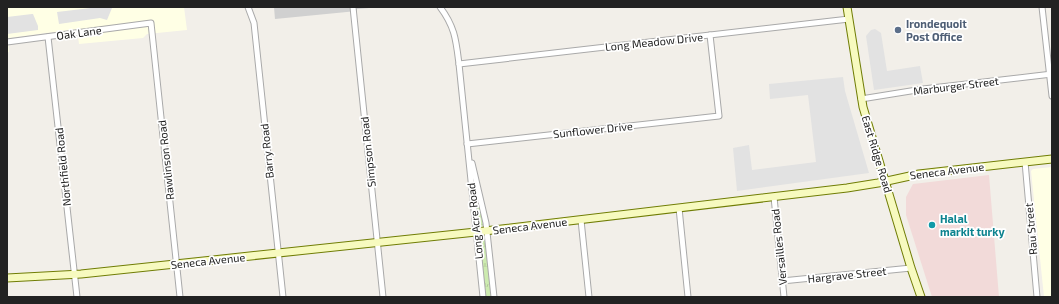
<svg xmlns="http://www.w3.org/2000/svg" width="1059" height="304" font-family="'Exo 2',sans-serif">
	<style>
		.commercial { fill: #f2dad9 }
		.education { fill: #ffffe5 }
		.religious { fill: #d0d0d0 }
		.grass { fill: url(#grass-tufts) }
		.parking { fill: #e2e2e2 }
		.lines { fill: none; stroke-linecap: round; stroke-linejoin: round }
		.street-casing { stroke: #a9a9a9; stroke-width: 7 }
		.secondary-casing { stroke: #707d05; stroke-width: 9 }
		.street { stroke: #fff; stroke-width: 5 }
		.secondary { stroke: #f7fabf; stroke-width: 7 }
		.service-dot { fill: #5c6f8a; stroke: #fff; stroke-width: 1.5 }
		.culture-dot { fill: #0f9aa8; stroke: #fff; stroke-width: 1.5 }
		.labels { text-anchor: middle; stroke-width: 3.5; stroke-linejoin: round; paint-order: stroke }
		.service-label { font-size: 11px; font-weight: bold; fill: #4e5e75; stroke: #fff; text-anchor: start }
		.street-label { font-size: 11px; fill: #222; stroke: #fff }
		.culture-label { font-size: 11px; font-weight: bold; fill: #0d838f; stroke: #fff; text-anchor: start }
	</style>
	<defs>
		<pattern id="grass-tufts" width="24" height="20" patternUnits="userSpaceOnUse"><rect width="24" height="20" fill="#cdebb0"/><path d="M3 7l-1-3M5 7V3M7 7l1-3M15 17l-1-3M17 17v-4M19 17l1-3" fill="none" stroke="#b0c997"/></pattern>
	</defs>
	<rect width="100%" height="100%" fill="#f2efe9"/>
	<path class="commercial" d="M 989,175 L 999,297 L 932,297 L 906,215 L 906,197 L 913,184 Z"/>
	<g class="education">
		<path d="M 7,7 L 184,7 L 187,30 L 147,34 L 143,38 L 79,44 L 77,29 L 8,38 L 9,52 L 7,53 Z"/>
		<path d="M 1052,167 L 1052,297 L 1044,297 L 1031,171 L 1033,169 Z"/>
	</g>
	<path class="religious" d="M 274,7 L 381,7 L 357,9 L 357,11 L 275,19 Z"/>
	<g class="grass">
		<path d="M 478,203 L 483,222 L 483,225 L 481,227 L 478,223 L 476,204 Z"/>
		<path d="M 483,236 L 485,238 L 491,297 L 486,297 L 479,239 Z"/>
	</g>
	<g class="parking">
		<path d="M 99,7 L 112,8 L 107,20 L 100,18 L 59,24 L 57,12 Z"/>
		<path d="M 32,14 L 33,14 L 38,26 L 38,30 L 7,34 L 7,17 Z"/>
		<path d="M 875,29 L 881,33 L 887,71 L 920,66 L 923,83 L 874,90 L 866,36 L 871,30 Z"/>
		<path d="M 843,77 L 845,91 L 869,173 L 737,191 L 733,148 L 749,145 L 752,170 L 816,162 L 808,95 L 770,99 L 769,84 Z"/>
	</g>
	<g class="lines">
		<defs>
			<g id="street">
				<path d="M 248,7 L 254,23 L 283,297"/>
				<path d="M 353,7 L 383,297"/>
				<path d="M 440,7 C 455,27 456,40 459,64 L 483,297"/>
				<path d="M 1042,7 L 1052,96"/>
				<path d="M 48,37 L 77,297"/>
				<path d="M 7,42 L 151,23 L 180,297"/>
				<path d="M 459,64 L 849,19"/>
				<path d="M 861,99 L 923,89 L 1052,74"/>
				<path d="M 467,144 L 719,116 L 710,35"/>
				<path d="M 1025,162 L 1037,297"/>
				<path d="M 472,163 L 486,223 L 494,297"/>
				<path d="M 774,197 L 784,297"/>
				<path d="M 679,208 L 688,297"/>
				<path d="M 581,220 L 589,297"/>
				<path d="M 782,281 L 911,268"/>
			</g>
			<g id="secondary">
				<path d="M 847,7 L 863,107 L 911,268 L 921,297"/>
				<path d="M 7,278 L 81,274 L 476,232 L 847,188 L 878,183 L 919,174 L 1052,159"/>
			</g>
		</defs>
		<use href="#street" class="street-casing"/>
		<use href="#secondary" class="secondary-casing"/>
		<use href="#street" class="street"/>
		<use href="#secondary" class="secondary"/>
	</g>
	<circle class="service-dot" cx="898" cy="30" r="4"/>
	<circle class="culture-dot" cx="932" cy="225" r="4"/>
	<g class="labels">
		<g class="service-label">
			<text x="906" y="28">Irondequoit<tspan x="906" dy="13">Post Office</tspan></text>
		</g>
		<g class="street-label">
			<text transform="translate(79 33) rotate(-8)" y="4">Oak Lane</text>
			<text transform="translate(654 42) rotate(-6)" y="4">Long Meadow Drive</text>
			<text transform="translate(956 86) rotate(-7)" y="4">Marburger Street</text>
			<text transform="translate(593 130) rotate(-6)" y="4">Sunflower Drive</text>
			<text transform="translate(267 151) rotate(-96)" y="4">Barry Road</text>
			<text transform="translate(368 152) rotate(-96)" y="4">Simpson Road</text>
			<text transform="translate(877 154) rotate(73)" y="4">East Ridge Road</text>
			<text transform="translate(166 160) rotate(-96)" y="4">Rawlinson Road</text>
			<text transform="translate(63 167) rotate(-96)" y="4">Northfield Road</text>
			<text transform="translate(947 171) rotate(-7)" y="4">Seneca Avenue</text>
			<text transform="translate(475 221) rotate(-96)" y="4">Long Acre Road</text>
			<text transform="translate(530 226) rotate(-7)" y="4">Seneca Avenue</text>
			<text transform="translate(1031 229) rotate(-95)" y="4">Rau Street</text>
			<text transform="translate(779 247) rotate(-96)" y="4">Versailles Road</text>
			<text transform="translate(208 261) rotate(-6)" y="4">Seneca Avenue</text>
			<text transform="translate(847 275) rotate(-6)" y="4">Hargrave Street</text>
		</g>
		<g class="culture-label">
			<text x="940" y="223">Halal<tspan x="940" dy="13">markit turky</tspan></text>
		</g>
	</g>
	<rect width="1059" height="304" fill="none" stroke="#222222" stroke-width="16"/>
</svg>
